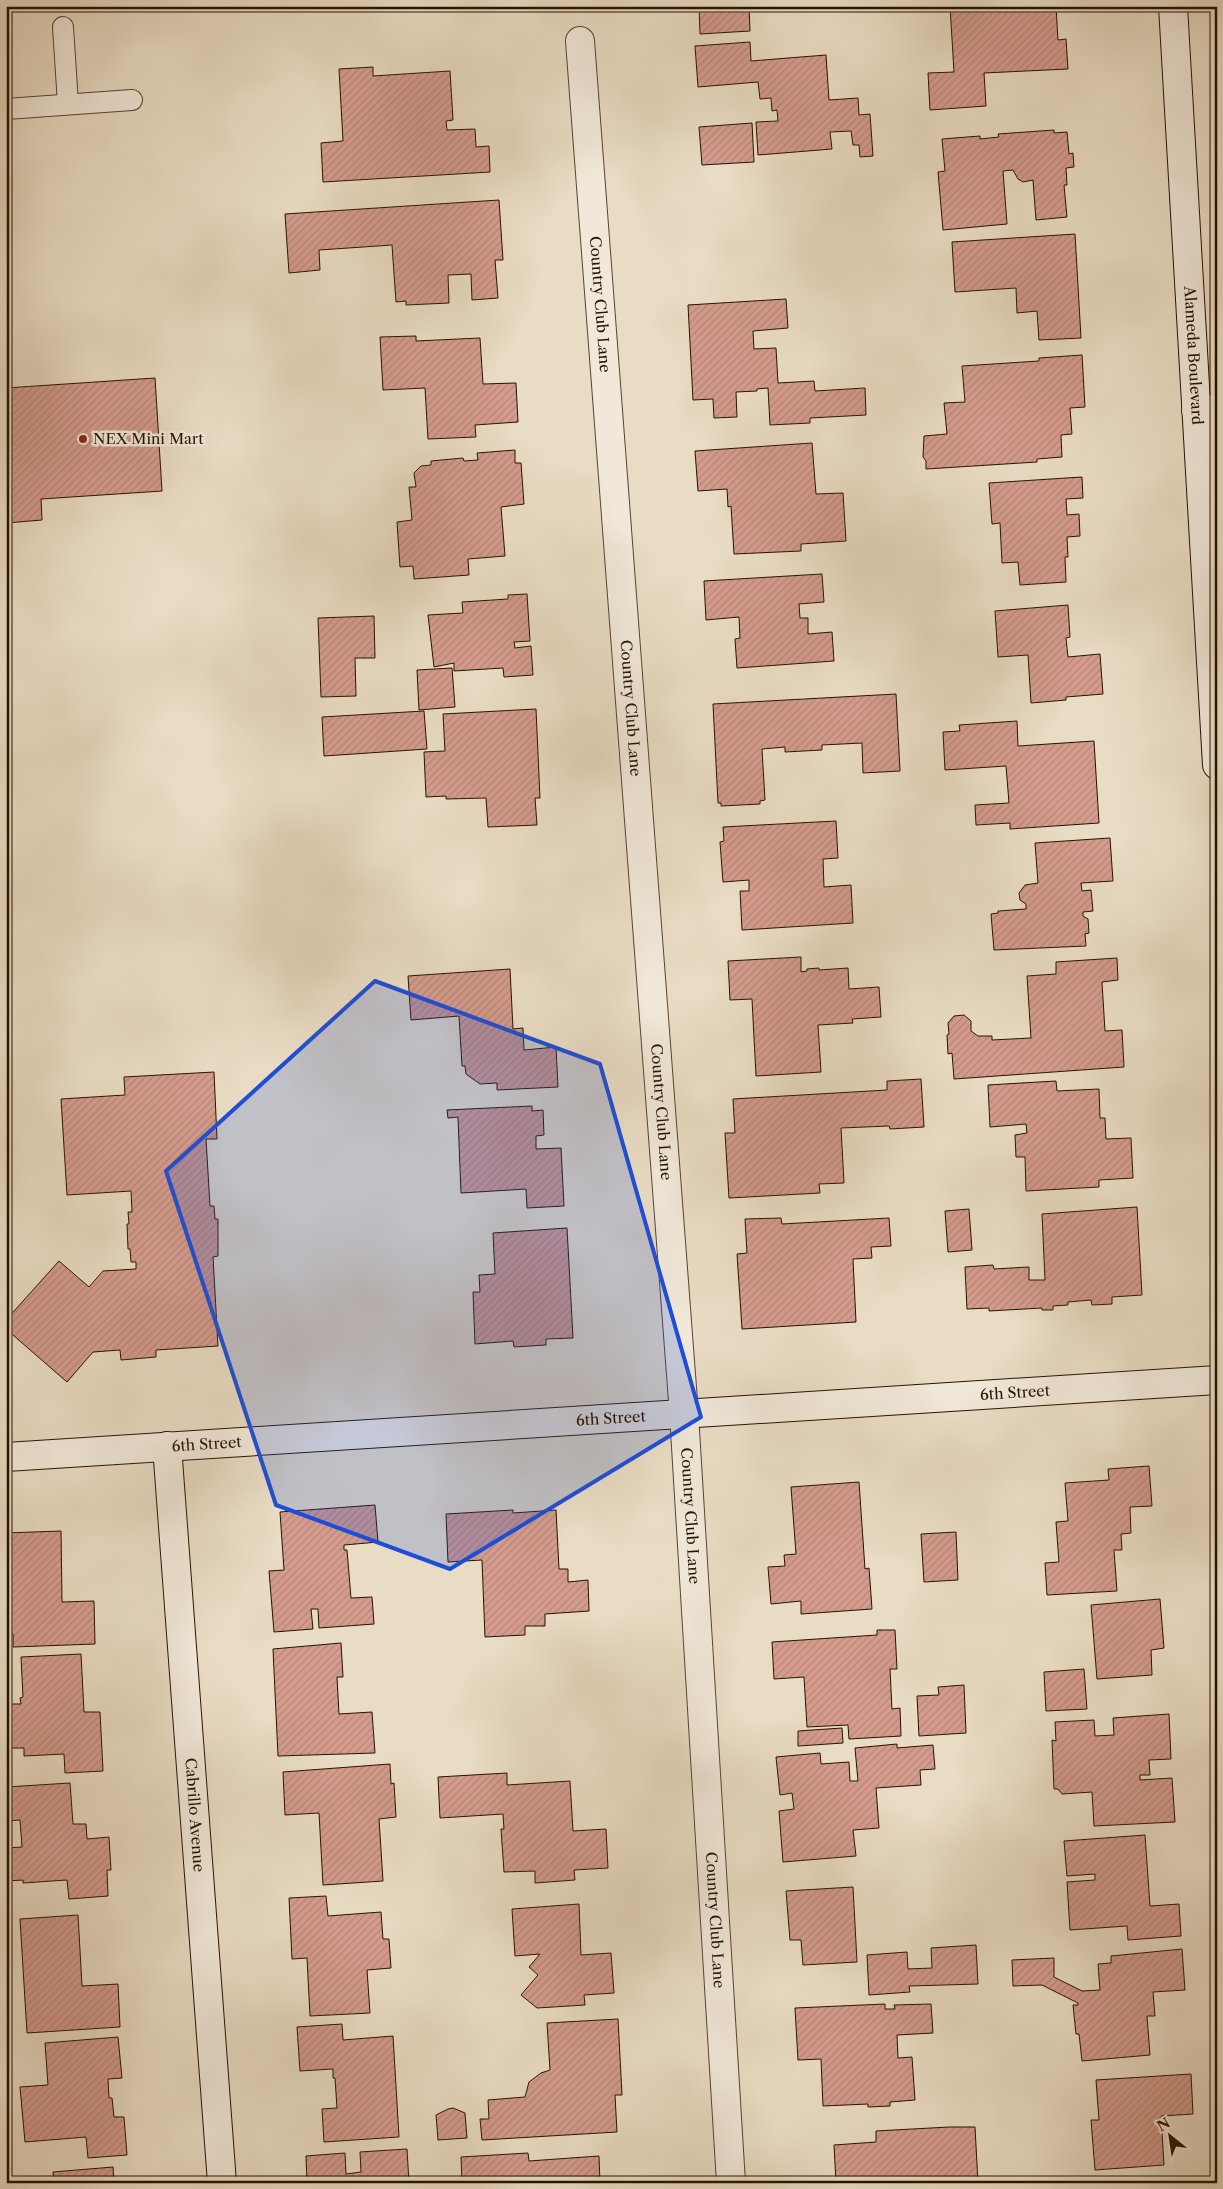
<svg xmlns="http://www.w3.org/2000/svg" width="1223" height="2189" font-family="'Libre Caslon Text',serif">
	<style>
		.building { fill: url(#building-hatch); stroke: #251200 }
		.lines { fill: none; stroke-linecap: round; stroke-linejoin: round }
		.lane-casing { stroke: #564431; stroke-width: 22 }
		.street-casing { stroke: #564431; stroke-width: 30 }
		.secondary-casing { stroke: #251200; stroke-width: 30 }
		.lane { stroke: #f1e8d9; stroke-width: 20 }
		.street { stroke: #f1e8d9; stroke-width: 28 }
		.secondary { stroke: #f1e8d9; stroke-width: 28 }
		.marked { fill: #1d4ed8; fill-opacity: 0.2; stroke: #1d4ed8; stroke-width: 4; stroke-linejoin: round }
		.poi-dot { fill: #8f2418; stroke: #f1e8d9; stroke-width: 2 }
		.labels { text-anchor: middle; stroke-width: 5; stroke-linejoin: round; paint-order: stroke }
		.street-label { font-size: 15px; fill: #251200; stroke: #f1e8d9 }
		.poi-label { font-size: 15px; fill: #251200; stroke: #f1e8d9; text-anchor: start }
	</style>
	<defs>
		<pattern id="building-hatch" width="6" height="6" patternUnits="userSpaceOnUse" patternTransform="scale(1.25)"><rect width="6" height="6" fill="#d59c8e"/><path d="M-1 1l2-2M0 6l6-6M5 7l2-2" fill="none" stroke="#b78579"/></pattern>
	</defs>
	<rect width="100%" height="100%" fill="#e9dcc4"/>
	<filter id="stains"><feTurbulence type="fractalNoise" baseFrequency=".004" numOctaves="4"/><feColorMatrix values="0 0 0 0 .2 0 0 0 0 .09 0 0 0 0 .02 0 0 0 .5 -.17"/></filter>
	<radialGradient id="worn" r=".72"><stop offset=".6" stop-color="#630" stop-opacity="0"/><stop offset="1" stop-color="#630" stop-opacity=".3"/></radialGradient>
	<g class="building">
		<path d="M 699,6 L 749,6 L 750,31 L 700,34 Z"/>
		<path d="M 950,6 L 1056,6 L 1058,40 L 1066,39 L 1068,69 L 984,73 L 986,106 L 930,110 L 928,73 L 954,72 Z"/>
		<path d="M 750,42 L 751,61 L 826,55 L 829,100 L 858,98 L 859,115 L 870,114 L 873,156 L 860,157 L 859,145 L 853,145 L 851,131 L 830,132 L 832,149 L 758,155 L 756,122 L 778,121 L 777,110 L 772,111 L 771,98 L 760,99 L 758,82 L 698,87 L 695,46 Z"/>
		<path d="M 373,67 L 373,76 L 450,71 L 453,120 L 446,121 L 447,130 L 475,129 L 476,147 L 489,146 L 490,172 L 323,182 L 321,143 L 343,141 L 339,69 Z"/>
		<path d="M 752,123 L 754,162 L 702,165 L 699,127 Z"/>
		<path d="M 1054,130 L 1054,133 L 1067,132 L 1069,154 L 1073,153 L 1074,167 L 1066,168 L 1067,185 L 1064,185 L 1067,217 L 1036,220 L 1033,180 L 1023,182 L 1018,179 L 1013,170 L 1003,171 L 1007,224 L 943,230 L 938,172 L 945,171 L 942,139 L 980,136 L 980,139 L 999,137 L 998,134 Z"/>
		<path d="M 499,200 L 503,260 L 495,260 L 498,298 L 472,300 L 471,274 L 448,275 L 449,303 L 406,305 L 406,301 L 396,302 L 392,245 L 319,250 L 320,270 L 289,273 L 285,214 Z"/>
		<path d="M 1075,234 L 1081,338 L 1039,340 L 1037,311 L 1017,313 L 1016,288 L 955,292 L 952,242 Z"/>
		<path d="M 786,299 L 788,328 L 753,331 L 754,349 L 776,348 L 778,383 L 814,381 L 815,391 L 865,388 L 866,415 L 810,418 L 810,423 L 770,425 L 768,388 L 757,389 L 757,391 L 736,392 L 737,417 L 714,418 L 713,399 L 693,400 L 688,305 Z"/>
		<path d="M 416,336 L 416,341 L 480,338 L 483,384 L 516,383 L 518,422 L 475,425 L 476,437 L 428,439 L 425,388 L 383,390 L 380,337 Z"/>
		<path d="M 1082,355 L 1085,407 L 1070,408 L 1072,434 L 1061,435 L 1062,457 L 1037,459 L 1037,462 L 926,469 L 926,461 L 923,457 L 924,436 L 947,434 L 944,403 L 965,402 L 962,366 L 1039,361 L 1039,358 Z"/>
		<path d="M 155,378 L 162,491 L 41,499 L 42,520 L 6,523 L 6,388 Z"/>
		<path d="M 812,443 L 816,494 L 843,493 L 846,541 L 801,544 L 801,551 L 734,554 L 731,506 L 728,507 L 727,489 L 698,491 L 695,451 Z"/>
		<path d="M 515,450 L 515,463 L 521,463 L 524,504 L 501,507 L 505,556 L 468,559 L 469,575 L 414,579 L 413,566 L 400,567 L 397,522 L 412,520 L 409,487 L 416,487 L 414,473 L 421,466 L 431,465 L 431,461 L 463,458 L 464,461 L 478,460 L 477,453 Z"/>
		<path d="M 1082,477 L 1083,498 L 1066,499 L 1067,515 L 1079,514 L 1080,536 L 1067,537 L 1068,557 L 1065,557 L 1066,582 L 1020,585 L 1018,562 L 1002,563 L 1000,523 L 992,524 L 989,483 Z"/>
		<path d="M 822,574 L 824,602 L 799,604 L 800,618 L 808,618 L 808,634 L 832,632 L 834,661 L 737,668 L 735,639 L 740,638 L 739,617 L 706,620 L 704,581 Z"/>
		<path d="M 527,594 L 530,641 L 514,642 L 515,648 L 531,646 L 533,675 L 504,677 L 503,668 L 454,671 L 454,663 L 434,667 L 428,615 L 463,613 L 462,602 L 508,599 L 508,595 Z"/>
		<path d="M 1068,605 L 1070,637 L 1066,638 L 1068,657 L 1100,654 L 1103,694 L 1066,697 L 1066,700 L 1031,703 L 1028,655 L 998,657 L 995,611 Z"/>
		<path d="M 374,616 L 375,658 L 355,658 L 356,696 L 321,697 L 318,618 Z"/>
		<path d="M 452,668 L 455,707 L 419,710 L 417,670 Z"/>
		<path d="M 896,694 L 900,771 L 863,773 L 862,743 L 822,745 L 822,750 L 785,752 L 785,747 L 762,749 L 765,800 L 760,801 L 760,804 L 721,806 L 721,803 L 718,803 L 713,704 Z"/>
		<path d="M 536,709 L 540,798 L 535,798 L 537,825 L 488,827 L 486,798 L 446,799 L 446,796 L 426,797 L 424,752 L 445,751 L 443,714 Z"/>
		<path d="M 424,711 L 427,749 L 324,756 L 322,717 Z"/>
		<path d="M 1017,721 L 1018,746 L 1094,741 L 1099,823 L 1010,829 L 1010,823 L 976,825 L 975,805 L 1009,803 L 1006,766 L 945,770 L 943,732 L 960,731 L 959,725 Z"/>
		<path d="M 836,821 L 838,858 L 823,859 L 824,887 L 851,885 L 853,923 L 742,930 L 740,891 L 749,891 L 749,880 L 723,882 L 720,842 L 724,841 L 723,827 Z"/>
		<path d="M 1110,838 L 1113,881 L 1081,883 L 1082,891 L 1091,890 L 1093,911 L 1083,912 L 1083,916 L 1088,919 L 1089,933 L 1085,934 L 1086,946 L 994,950 L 991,914 L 998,913 L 998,911 L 1026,909 L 1026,904 L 1020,900 L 1019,893 L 1025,885 L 1038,883 L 1035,843 Z"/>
		<path d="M 801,957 L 801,972 L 807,971 L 807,969 L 819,968 L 819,970 L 848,968 L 849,989 L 879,987 L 881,1017 L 852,1019 L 853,1023 L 818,1025 L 821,1072 L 756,1076 L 752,999 L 730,1000 L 728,961 Z"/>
		<path d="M 1117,958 L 1118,980 L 1102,982 L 1105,1031 L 1122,1030 L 1124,1067 L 954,1079 L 952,1053 L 948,1054 L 947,1035 L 949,1034 L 948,1023 L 954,1016 L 964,1015 L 971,1021 L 971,1031 L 978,1036 L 992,1036 L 992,1040 L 1031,1038 L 1027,976 L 1056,974 L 1056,962 Z"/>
		<path d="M 510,969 L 513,1029 L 523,1028 L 524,1050 L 556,1047 L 558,1087 L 497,1090 L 497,1083 L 480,1084 L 466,1074 L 465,1066 L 462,1066 L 459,1016 L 411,1020 L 408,976 Z"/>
		<path d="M 214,1072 L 217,1139 L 206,1139 L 210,1206 L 214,1206 L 215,1219 L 218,1219 L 218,1256 L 213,1257 L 218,1346 L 156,1350 L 156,1357 L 121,1360 L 120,1350 L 93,1352 L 67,1382 L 6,1329 L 6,1320 L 59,1261 L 89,1287 L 103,1271 L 136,1269 L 136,1262 L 131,1262 L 130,1249 L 128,1249 L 127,1224 L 129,1224 L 128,1212 L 132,1212 L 131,1191 L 67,1195 L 61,1099 L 125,1095 L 124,1077 Z"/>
		<path d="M 921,1079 L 924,1127 L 890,1129 L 889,1126 L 841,1128 L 844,1183 L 819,1184 L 820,1193 L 729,1198 L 725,1133 L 735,1133 L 733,1099 L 887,1090 L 887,1081 Z"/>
		<path d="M 1056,1081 L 1057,1091 L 1099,1089 L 1100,1118 L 1105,1118 L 1106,1139 L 1131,1138 L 1133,1178 L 1099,1180 L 1099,1187 L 1026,1191 L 1025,1157 L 1016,1157 L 1015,1135 L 1027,1133 L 1026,1124 L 990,1127 L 988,1085 Z"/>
		<path d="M 532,1106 L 532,1111 L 543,1110 L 544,1135 L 536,1136 L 536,1149 L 561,1148 L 564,1206 L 527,1208 L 526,1189 L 461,1193 L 458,1117 L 448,1118 L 447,1110 Z"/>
		<path d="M 1137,1207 L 1142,1295 L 1112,1297 L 1112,1304 L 1092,1305 L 1091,1300 L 1068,1302 L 1068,1305 L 1053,1306 L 1053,1310 L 1042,1310 L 1042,1308 L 989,1311 L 989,1308 L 967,1309 L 965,1267 L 993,1265 L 994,1269 L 1029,1267 L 1029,1280 L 1045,1280 L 1042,1214 Z"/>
		<path d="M 969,1209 L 972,1250 L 948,1252 L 945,1211 Z"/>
		<path d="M 781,1218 L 782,1224 L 889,1218 L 891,1246 L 871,1247 L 872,1258 L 853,1259 L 856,1322 L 742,1329 L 737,1254 L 747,1253 L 745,1219 Z"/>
		<path d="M 567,1228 L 573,1338 L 546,1339 L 546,1345 L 514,1347 L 513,1341 L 475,1344 L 473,1292 L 480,1292 L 479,1275 L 495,1274 L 493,1233 Z"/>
		<path d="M 1149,1466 L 1152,1506 L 1130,1507 L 1131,1533 L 1121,1534 L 1122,1550 L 1114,1550 L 1117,1591 L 1047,1595 L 1045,1563 L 1059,1562 L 1056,1522 L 1068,1521 L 1065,1483 L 1109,1480 L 1108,1469 Z"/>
		<path d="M 859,1482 L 865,1569 L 869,1568 L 872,1609 L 801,1614 L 801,1601 L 771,1604 L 768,1567 L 785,1566 L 784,1555 L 796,1554 L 791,1487 Z"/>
		<path d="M 375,1505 L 378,1542 L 344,1545 L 344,1550 L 347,1550 L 351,1598 L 372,1597 L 374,1624 L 319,1628 L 318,1609 L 311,1609 L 313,1629 L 274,1632 L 269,1571 L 284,1570 L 280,1512 Z"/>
		<path d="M 513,1510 L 513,1513 L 556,1510 L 559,1569 L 568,1569 L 568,1582 L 588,1580 L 589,1611 L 545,1614 L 545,1626 L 525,1626 L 525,1635 L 485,1637 L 482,1560 L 448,1562 L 446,1514 Z"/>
		<path d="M 61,1531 L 62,1602 L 94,1601 L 95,1644 L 13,1647 L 13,1634 L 6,1634 L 6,1533 Z"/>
		<path d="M 956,1532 L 958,1580 L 924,1582 L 921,1534 Z"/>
		<path d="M 1160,1599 L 1164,1648 L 1151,1650 L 1152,1675 L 1097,1679 L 1091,1605 Z"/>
		<path d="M 877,1630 L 895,1630 L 897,1669 L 890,1669 L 892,1709 L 900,1708 L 901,1736 L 849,1739 L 848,1725 L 807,1727 L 804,1677 L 774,1679 L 772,1642 L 877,1635 Z"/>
		<path d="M 341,1643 L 343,1677 L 337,1677 L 339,1714 L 372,1712 L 375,1753 L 278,1756 L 273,1649 Z"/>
		<path d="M 81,1654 L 84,1712 L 100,1712 L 103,1771 L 65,1773 L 64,1754 L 24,1756 L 24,1748 L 6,1748 L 6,1704 L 21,1704 L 20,1698 L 23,1697 L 21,1657 Z"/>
		<path d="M 1084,1669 L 1087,1709 L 1046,1711 L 1044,1672 Z"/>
		<path d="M 964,1685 L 966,1733 L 919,1736 L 917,1696 L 939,1695 L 938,1687 Z"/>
		<path d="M 1169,1714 L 1171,1759 L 1149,1760 L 1150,1775 L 1140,1775 L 1140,1780 L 1172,1778 L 1175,1822 L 1094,1826 L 1092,1792 L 1062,1794 L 1058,1789 L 1054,1789 L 1052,1740 L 1056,1741 L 1055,1722 L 1094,1720 L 1095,1736 L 1114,1735 L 1113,1718 Z"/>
		<path d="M 842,1728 L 843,1743 L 798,1746 L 798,1731 Z"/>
		<path d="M 897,1744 L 897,1748 L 933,1745 L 935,1769 L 920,1770 L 921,1785 L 876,1788 L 879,1828 L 853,1830 L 856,1856 L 783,1862 L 779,1811 L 794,1809 L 792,1793 L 780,1795 L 776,1757 L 820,1753 L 821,1764 L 849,1762 L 850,1781 L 858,1781 L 855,1748 Z"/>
		<path d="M 390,1764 L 391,1784 L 394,1783 L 396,1817 L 379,1819 L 383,1881 L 323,1885 L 319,1813 L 285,1815 L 283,1772 Z"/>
		<path d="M 507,1773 L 507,1785 L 570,1781 L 573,1831 L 606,1829 L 608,1868 L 574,1870 L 575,1880 L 535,1883 L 535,1871 L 504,1872 L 501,1829 L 504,1829 L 503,1814 L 440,1818 L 438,1777 Z"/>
		<path d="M 70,1783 L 73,1824 L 86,1824 L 87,1839 L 109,1837 L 111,1870 L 107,1870 L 108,1896 L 69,1899 L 67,1880 L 23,1883 L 23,1880 L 6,1881 L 6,1848 L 22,1847 L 20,1820 L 6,1821 L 6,1787 Z"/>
		<path d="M 1145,1835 L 1150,1906 L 1179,1904 L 1181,1936 L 1128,1940 L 1127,1926 L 1070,1930 L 1067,1882 L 1095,1880 L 1095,1874 L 1067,1876 L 1064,1841 Z"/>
		<path d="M 853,1887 L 857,1962 L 803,1965 L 801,1940 L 790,1940 L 786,1891 Z"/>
		<path d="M 326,1896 L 328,1916 L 381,1912 L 383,1939 L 389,1939 L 391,1968 L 367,1970 L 370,2013 L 310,2016 L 307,1958 L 292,1959 L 289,1898 Z"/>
		<path d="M 579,1904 L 581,1955 L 611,1953 L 614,1993 L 584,1995 L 585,2005 L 537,2008 L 521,1995 L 538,1975 L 529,1967 L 540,1954 L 515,1956 L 512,1909 Z"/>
		<path d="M 78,1915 L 82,1986 L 118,1984 L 120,2027 L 27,2033 L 20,1919 Z"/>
		<path d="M 976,1945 L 978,1984 L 909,1986 L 910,1992 L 869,1995 L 867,1955 L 907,1952 L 908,1969 L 932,1968 L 931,1948 Z"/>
		<path d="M 1182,1949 L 1185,1990 L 1153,1992 L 1155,2016 L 1147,2016 L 1150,2055 L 1082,2061 L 1079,2034 L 1076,2034 L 1073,2005 L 1078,2005 L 1078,2003 L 1042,1985 L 1013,1986 L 1012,1960 L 1054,1958 L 1054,1977 L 1082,1991 L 1100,1990 L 1098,1964 L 1111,1963 L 1111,1956 Z"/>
		<path d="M 885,2004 L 885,2009 L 895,2009 L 894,2005 L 931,2004 L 933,2033 L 897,2035 L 898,2058 L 912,2057 L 915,2100 L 890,2102 L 890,2106 L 868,2107 L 868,2104 L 823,2106 L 821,2059 L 798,2060 L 795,2008 Z"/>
		<path d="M 618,2019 L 622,2095 L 615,2095 L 617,2132 L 482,2140 L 480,2119 L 489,2119 L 488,2100 L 525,2097 L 529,2082 L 541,2073 L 550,2070 L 547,2023 Z"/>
		<path d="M 342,2024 L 343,2040 L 393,2036 L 399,2137 L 324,2142 L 322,2109 L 337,2108 L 335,2078 L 333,2078 L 333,2069 L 300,2071 L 297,2027 Z"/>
		<path d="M 118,2037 L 122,2078 L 108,2079 L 109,2098 L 112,2098 L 114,2117 L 124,2117 L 127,2155 L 88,2158 L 86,2137 L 25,2142 L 20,2087 L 48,2085 L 45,2043 Z"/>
		<path d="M 1191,2074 L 1193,2114 L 1161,2116 L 1164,2165 L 1095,2170 L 1091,2120 L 1099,2120 L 1096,2080 Z"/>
		<path d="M 453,2108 L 465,2113 L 467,2138 L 438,2140 L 436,2115 L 448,2109 Z"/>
		<path d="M 949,2127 L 975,2127 L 978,2183 L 836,2183 L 834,2145 L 876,2142 L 876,2131 Z"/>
		<path d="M 407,2149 L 409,2183 L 307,2183 L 306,2156 L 345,2153 L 346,2174 L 361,2172 L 360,2152 Z"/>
		<path d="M 528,2153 L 529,2161 L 599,2156 L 600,2183 L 462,2183 L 461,2157 Z"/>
		<path d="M 113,2167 L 114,2183 L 54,2183 L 53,2172 Z"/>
	</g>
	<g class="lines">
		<defs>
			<g id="lane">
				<path d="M 63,27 L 68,104"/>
				<path d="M 6,109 L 132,100"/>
			</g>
			<g id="street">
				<path id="s1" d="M 580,41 L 684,1414 L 731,2183"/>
				<path d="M 1196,410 L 1217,409"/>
			</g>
			<g id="secondary">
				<path id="s2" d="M 1173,6 L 1217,765"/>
				<path id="s3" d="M 167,1446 L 222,2183"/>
				<path id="s4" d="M 6,1457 L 1217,1380"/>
			</g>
		</defs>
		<use href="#lane" class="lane-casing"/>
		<use href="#street" class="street-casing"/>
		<use href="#secondary" class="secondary-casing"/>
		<use href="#lane" class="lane"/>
		<use href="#street" class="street"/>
		<use href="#secondary" class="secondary"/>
	</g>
	<path class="marked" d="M 375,981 L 600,1064 L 701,1417 L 450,1569 L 276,1505 L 166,1171 Z"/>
	<circle class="poi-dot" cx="83" cy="439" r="5"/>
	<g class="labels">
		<g class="street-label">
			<text dy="5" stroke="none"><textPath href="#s1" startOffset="264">Country Club Lane</textPath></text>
			<text dy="5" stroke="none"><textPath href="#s2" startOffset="350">Alameda Boulevard</textPath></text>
			<text dy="5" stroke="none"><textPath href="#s1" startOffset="669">Country Club Lane</textPath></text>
			<text dy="5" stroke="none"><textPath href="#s1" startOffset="1074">Country Club Lane</textPath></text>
			<text dy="5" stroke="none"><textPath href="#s4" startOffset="1011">6th Street</textPath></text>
			<text dy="5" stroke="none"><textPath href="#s4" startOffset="606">6th Street</textPath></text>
			<text dy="5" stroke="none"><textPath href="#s4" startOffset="201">6th Street</textPath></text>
			<text dy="5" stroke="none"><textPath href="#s1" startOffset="1479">Country Club Lane</textPath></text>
			<text dy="5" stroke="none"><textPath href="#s3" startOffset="370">Cabrillo Avenue</textPath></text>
			<text dy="5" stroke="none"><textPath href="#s1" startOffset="1884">Country Club Lane</textPath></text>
		</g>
		<g class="poi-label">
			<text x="93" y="444">NEX Mini Mart</text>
		</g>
	</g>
	<rect width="1223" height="2189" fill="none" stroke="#e9dcc4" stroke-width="25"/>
	<rect x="8" y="8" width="1208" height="2174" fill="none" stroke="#251200" stroke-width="2.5"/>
	<rect x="12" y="12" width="1198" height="2164" fill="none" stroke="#251200"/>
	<g transform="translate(1170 2136) rotate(330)" stroke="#f1e8d9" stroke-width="4" paint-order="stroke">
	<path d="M0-4L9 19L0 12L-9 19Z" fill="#251200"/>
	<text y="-8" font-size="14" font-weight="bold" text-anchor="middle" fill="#251200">N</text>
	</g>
	<rect width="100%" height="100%" filter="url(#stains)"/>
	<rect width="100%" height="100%" fill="url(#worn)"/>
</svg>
